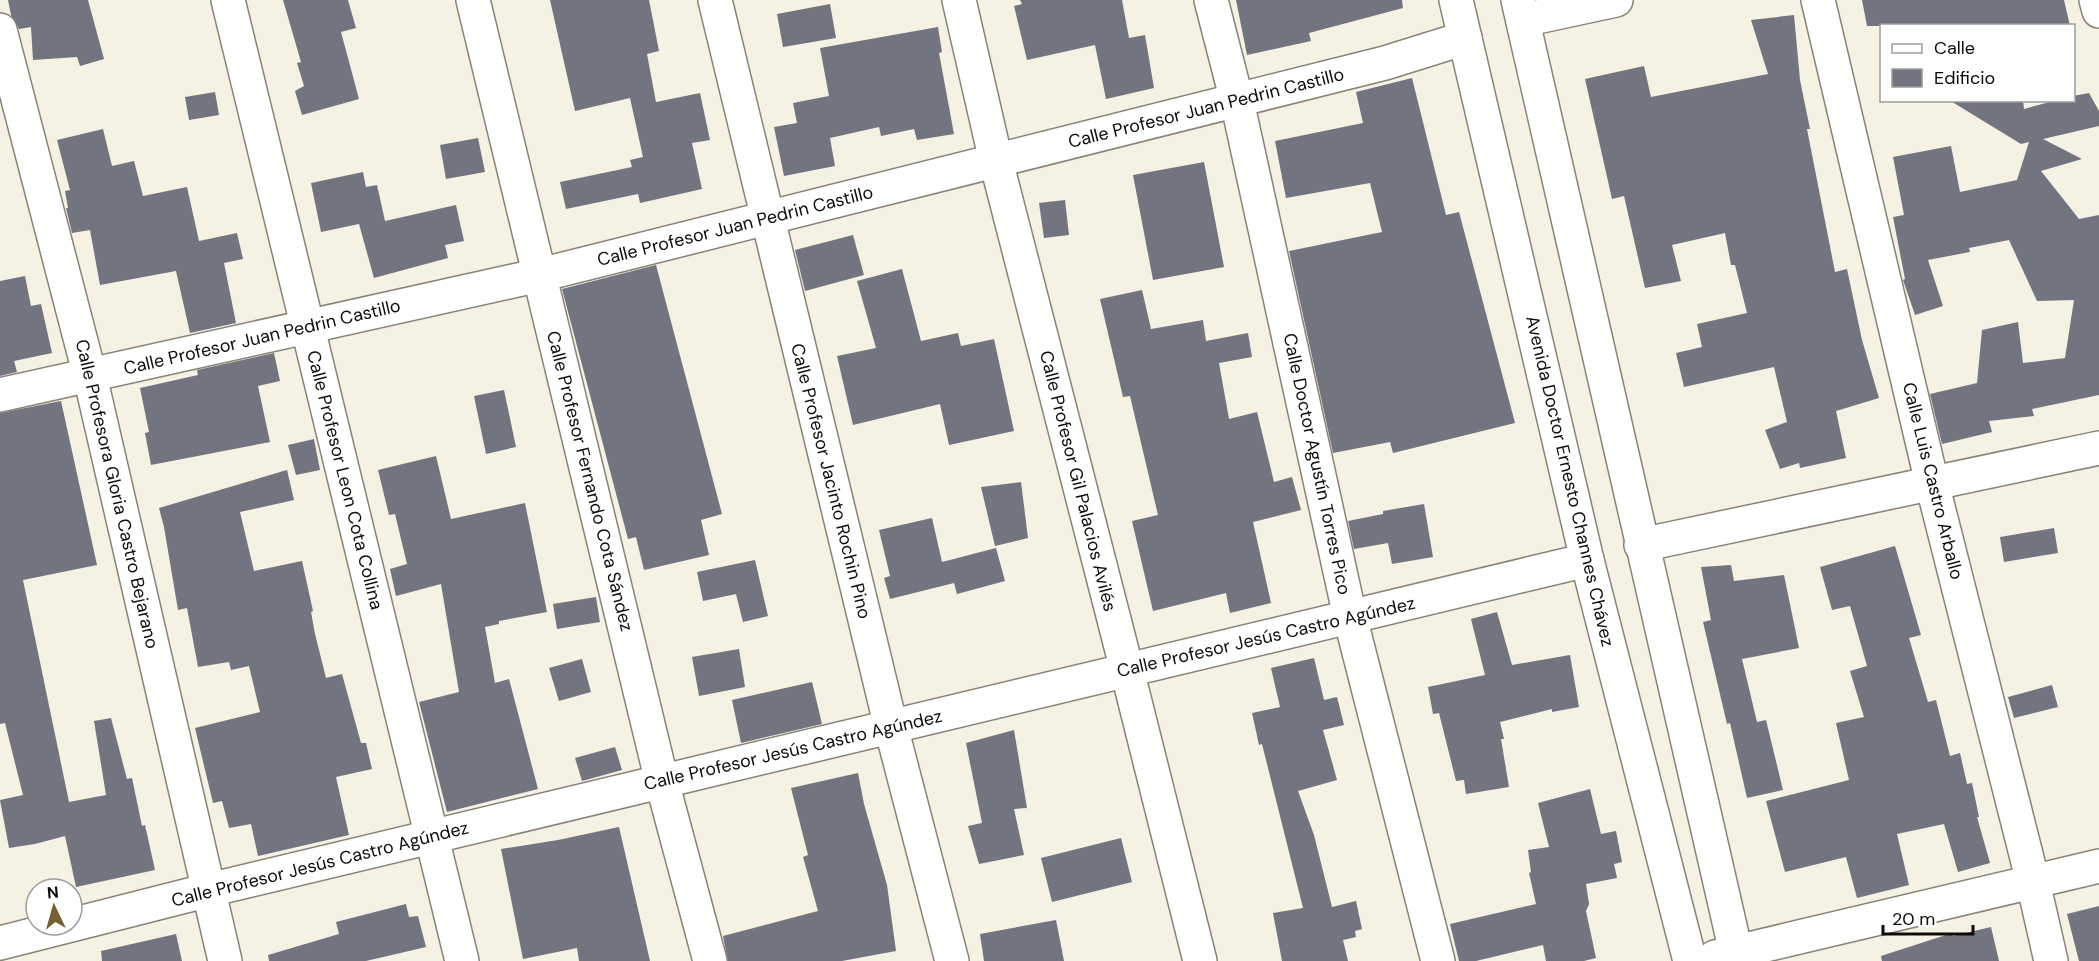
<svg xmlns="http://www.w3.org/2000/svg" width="2099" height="961" font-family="'DM Sans',sans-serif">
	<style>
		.building { fill: #727480 }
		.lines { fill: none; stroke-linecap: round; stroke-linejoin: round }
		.minor-casing { stroke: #878376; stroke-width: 36 }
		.minor { stroke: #fff; stroke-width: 33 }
		.labels { text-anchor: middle; stroke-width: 4.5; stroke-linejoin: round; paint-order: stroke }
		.street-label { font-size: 18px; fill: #0e0c08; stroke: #fefefe }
	</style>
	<rect width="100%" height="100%" fill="#f5f1e3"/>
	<g class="building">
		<path d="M 8,0 L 88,0 L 104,59 L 80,66 L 77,57 L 33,60 L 31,27 L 19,29 L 11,15 Z"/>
		<path d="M 283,0 L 348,0 L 356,28 L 341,32 L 359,99 L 302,115 L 295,91 L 304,86 L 297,63 L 301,62 Z"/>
		<path d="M 550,0 L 649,0 L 659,51 L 647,54 L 656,102 L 700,93 L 710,140 L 692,143 L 702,189 L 640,203 L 638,194 L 566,209 L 560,182 L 632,167 L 630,160 L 643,157 L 630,98 L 575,111 Z"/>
		<path d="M 1020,0 L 1122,0 L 1129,38 L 1145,35 L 1154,88 L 1106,99 L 1095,45 L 1027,60 L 1014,6 L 1022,4 Z"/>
		<path d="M 1236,0 L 1402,0 L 1403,8 L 1309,33 L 1311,41 L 1247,55 Z"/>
		<path d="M 1862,0 L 2064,0 L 2070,26 L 1867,26 Z"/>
		<path d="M 830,4 L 836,38 L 783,47 L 777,14 Z"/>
		<path d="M 1794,15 L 1800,80 L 1810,129 L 1807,129 L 1835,272 L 1847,269 L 1862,340 L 1879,398 L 1836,411 L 1846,458 L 1800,468 L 1799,463 L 1780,469 L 1765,430 L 1787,422 L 1774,367 L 1684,387 L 1676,353 L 1702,347 L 1697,324 L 1747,313 L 1735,265 L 1731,265 L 1725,233 L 1672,245 L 1681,281 L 1645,288 L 1624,196 L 1612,199 L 1585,79 L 1644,66 L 1651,97 L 1768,74 L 1751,20 Z"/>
		<path d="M 938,27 L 942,52 L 939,53 L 954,134 L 917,140 L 914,129 L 881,136 L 879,127 L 830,138 L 835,166 L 784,176 L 774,127 L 797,123 L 793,103 L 829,96 L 820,48 Z"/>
		<path d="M 1412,78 L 1446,215 L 1459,212 L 1515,423 L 1393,453 L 1390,442 L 1333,453 L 1289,251 L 1382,232 L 1370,183 L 1286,198 L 1275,141 L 1363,123 L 1356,92 Z"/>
		<path d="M 215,92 L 219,115 L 189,120 L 185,97 Z"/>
		<path d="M 2089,93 L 2099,111 L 2099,126 L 2043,139 L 2082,159 L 2041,171 L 2079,219 L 2099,215 L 2099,395 L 2032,409 L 2034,416 L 1989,421 L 1992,432 L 1942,444 L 1930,394 L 1977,383 L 1982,330 L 2018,322 L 2023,363 L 2065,358 L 2074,300 L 2037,301 L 2009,240 L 1969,248 L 1970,252 L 1928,260 L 1943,306 L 1915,315 L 1903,280 L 1905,279 L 1893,217 L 1904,215 L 1893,157 L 1951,146 L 1960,192 L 2017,180 L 2029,142 L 2021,144 L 1949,100 L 2023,100 L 2024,109 L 2057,100 L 2073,100 L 2073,96 Z"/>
		<path d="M 103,129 L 112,166 L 134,161 L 143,196 L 187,187 L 199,241 L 237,233 L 243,259 L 224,263 L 236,323 L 190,333 L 176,271 L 100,285 L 90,230 L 72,233 L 66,208 L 68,208 L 65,191 L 70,190 L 57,140 Z"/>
		<path d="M 478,138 L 485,172 L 446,179 L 440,145 Z"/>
		<path d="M 1204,162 L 1224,267 L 1153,280 L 1133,175 Z"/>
		<path d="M 363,172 L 366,187 L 377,185 L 385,221 L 456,205 L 464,241 L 445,245 L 448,258 L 374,278 L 359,224 L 321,232 L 311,183 Z"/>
		<path d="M 1065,200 L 1069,235 L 1044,238 L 1039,203 Z"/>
		<path d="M 853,235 L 864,275 L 805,291 L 795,250 Z"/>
		<path d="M 656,265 L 722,514 L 701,520 L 709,555 L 644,570 L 636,537 L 628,539 L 562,289 Z"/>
		<path d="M 902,269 L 921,341 L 958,333 L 961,346 L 994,339 L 1014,431 L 949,445 L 940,404 L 853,425 L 837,356 L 876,348 L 857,281 Z"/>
		<path d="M 25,276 L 31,306 L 41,304 L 52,353 L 14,361 L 17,372 L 0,376 L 0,281 Z"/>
		<path d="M 1142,290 L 1151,329 L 1203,320 L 1206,341 L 1248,333 L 1252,357 L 1219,363 L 1229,419 L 1257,412 L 1274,482 L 1292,477 L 1301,510 L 1253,522 L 1271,603 L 1230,613 L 1226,593 L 1153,611 L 1132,521 L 1158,515 L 1130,396 L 1123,397 L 1100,299 Z"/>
		<path d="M 274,353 L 280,381 L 258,386 L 270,442 L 151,465 L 145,433 L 149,432 L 140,388 L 198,375 L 197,370 Z"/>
		<path d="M 504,390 L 516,447 L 486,454 L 474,396 Z"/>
		<path d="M 61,401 L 97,565 L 23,580 L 69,802 L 106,795 L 94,721 L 111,718 L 127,779 L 132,778 L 142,826 L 145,825 L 155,870 L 76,887 L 65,836 L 35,844 L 9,848 L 0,800 L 23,795 L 5,723 L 0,724 L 0,413 Z"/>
		<path d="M 314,439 L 320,470 L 296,475 L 288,445 Z"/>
		<path d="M 436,456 L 451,519 L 525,503 L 547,612 L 499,621 L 499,624 L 485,627 L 495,683 L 509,679 L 538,789 L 447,812 L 419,702 L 459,692 L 441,584 L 396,596 L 390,569 L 407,564 L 395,514 L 389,515 L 378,470 Z"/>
		<path d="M 287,470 L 294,500 L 240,512 L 254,571 L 302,561 L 313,611 L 311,612 L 315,634 L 326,678 L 342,674 L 361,743 L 366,743 L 372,769 L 336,777 L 349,835 L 258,856 L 251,824 L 229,828 L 222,801 L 213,803 L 195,728 L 260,712 L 249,666 L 231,670 L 229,662 L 198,667 L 187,608 L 178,610 L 164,527 L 159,508 Z"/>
		<path d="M 1021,482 L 1028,538 L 995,546 L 981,487 Z"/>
		<path d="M 1424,504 L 1433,557 L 1392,564 L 1388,543 L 1354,549 L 1348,521 L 1383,514 L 1383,511 Z"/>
		<path d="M 932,518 L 942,562 L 996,548 L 1005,581 L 957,594 L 954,583 L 890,599 L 884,578 L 890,576 L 879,530 Z"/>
		<path d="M 2054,528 L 2058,553 L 2004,562 L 2000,537 Z"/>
		<path d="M 1895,546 L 1921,635 L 1909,638 L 1928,702 L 1936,700 L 1950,756 L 1960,753 L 1967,784 L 1972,783 L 1979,817 L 1977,817 L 1990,863 L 1958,872 L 1944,824 L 1897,834 L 1909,885 L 1857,898 L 1846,857 L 1785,872 L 1766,801 L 1849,780 L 1836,723 L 1864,717 L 1850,671 L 1867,666 L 1850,606 L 1832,610 L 1820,567 Z"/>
		<path d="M 755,560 L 768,616 L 743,622 L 736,594 L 703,601 L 697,572 Z"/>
		<path d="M 1731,565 L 1734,581 L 1784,575 L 1799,648 L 1742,659 L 1757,722 L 1766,720 L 1783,790 L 1747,798 L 1730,723 L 1727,724 L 1703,622 L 1711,620 L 1701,567 Z"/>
		<path d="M 596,597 L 600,622 L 557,629 L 553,604 Z"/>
		<path d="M 1497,612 L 1512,665 L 1570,655 L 1579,707 L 1552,712 L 1552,709 L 1500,722 L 1504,739 L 1501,739 L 1509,787 L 1466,794 L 1464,780 L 1456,781 L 1439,713 L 1433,714 L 1428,687 L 1485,675 L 1471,619 Z"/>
		<path d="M 739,649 L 745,687 L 699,696 L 692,657 Z"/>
		<path d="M 1314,658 L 1324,700 L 1337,697 L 1344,725 L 1323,730 L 1337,780 L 1298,791 L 1314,835 L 1332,907 L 1356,901 L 1362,929 L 1355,931 L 1356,937 L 1343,940 L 1348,961 L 1282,961 L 1273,913 L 1303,908 L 1262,744 L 1259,745 L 1252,713 L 1280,707 L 1271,668 Z"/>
		<path d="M 582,659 L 591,692 L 559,701 L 549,668 Z"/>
		<path d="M 812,682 L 822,724 L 741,743 L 732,700 Z"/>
		<path d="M 2052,685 L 2058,707 L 2014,718 L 2008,697 Z"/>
		<path d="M 1014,730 L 1027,808 L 1014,809 L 1024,855 L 979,864 L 968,826 L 982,823 L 966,743 Z"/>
		<path d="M 615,747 L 622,770 L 582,781 L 575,758 Z"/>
		<path d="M 858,773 L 864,804 L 887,885 L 896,951 L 842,961 L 728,961 L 723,936 L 818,911 L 803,857 L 808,855 L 791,788 Z"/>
		<path d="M 1590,789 L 1601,834 L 1616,831 L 1622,862 L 1614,864 L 1617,878 L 1586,884 L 1589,904 L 1586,911 L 1596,958 L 1584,961 L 1546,961 L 1543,945 L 1476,961 L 1459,961 L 1450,924 L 1536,904 L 1529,873 L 1531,872 L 1528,850 L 1549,847 L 1538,803 Z"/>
		<path d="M 619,827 L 650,961 L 579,961 L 577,948 L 523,959 L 501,849 L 558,840 Z"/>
		<path d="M 1121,838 L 1132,882 L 1052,902 L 1041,858 Z"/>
		<path d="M 406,904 L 409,917 L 418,916 L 426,947 L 366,961 L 269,961 L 268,955 L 339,934 L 336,922 Z"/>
		<path d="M 2099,906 L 2099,961 L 2079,961 L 2067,914 Z"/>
		<path d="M 1056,920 L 1064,961 L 984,961 L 980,934 Z"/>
		<path d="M 1991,927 L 1999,961 L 1882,961 L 1881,956 L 1952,933 L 1953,936 Z"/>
		<path d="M 176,934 L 182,961 L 102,961 L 101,951 Z"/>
	</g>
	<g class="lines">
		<defs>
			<g id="minor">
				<path d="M 228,0 L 462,961"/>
				<path d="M 473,0 L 662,782 L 710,961"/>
				<path d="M 715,0 L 891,727 L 952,961"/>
				<path d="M 959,0 L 996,161 L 1127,670 L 1200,961"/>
				<path d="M 1211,0 L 1237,101 L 1350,617 L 1438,961"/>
				<path d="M 1456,0 L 1587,560 L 1690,961"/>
				<path d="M 1518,0 L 1738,961"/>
				<path d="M 1818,0 L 1932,483 L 2033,882 L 2051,961"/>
				<path d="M 2096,0 L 2099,11"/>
				<path d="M 1523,20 L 1616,0"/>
				<path d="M 0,30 L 90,376 L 225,961"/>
				<path d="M 0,395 L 540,275 L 1385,63 L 1465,38"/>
				<path d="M 1641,545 L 2099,448"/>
				<path d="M 0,943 L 209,890 L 1587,560"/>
				<path d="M 1715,957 L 2099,866"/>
			</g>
		</defs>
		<use href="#minor" class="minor-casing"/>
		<use href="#minor" class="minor"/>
	</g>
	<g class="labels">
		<g class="street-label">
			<text transform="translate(1206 108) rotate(-14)" y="6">Calle Profesor Juan Pedrin Castillo</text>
			<text transform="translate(735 226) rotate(-14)" y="6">Calle Profesor Juan Pedrin Castillo</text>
			<text transform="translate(262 337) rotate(-13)" y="6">Calle Profesor Juan Pedrin Castillo</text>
			<text transform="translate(1317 464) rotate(78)" y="6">Calle Doctor Agustín Torres Pico</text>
			<text transform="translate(345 480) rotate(76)" y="6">Calle Profesor Leon Cota Collina</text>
			<text transform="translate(590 481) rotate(76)" y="6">Calle Profesor Fernando Cota Sández</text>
			<text transform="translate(831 481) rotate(76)" y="6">Calle Profesor Jacinto Rochin Pino</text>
			<text transform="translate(1078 481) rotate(76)" y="6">Calle Profesor Gil Palacios Avilés</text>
			<text transform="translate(1570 481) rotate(77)" y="6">Avenida Doctor Ernesto Channes Chávez</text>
			<text transform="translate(1933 481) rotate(76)" y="6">Calle Luis Castro Arballo</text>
			<text transform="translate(117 494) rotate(77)" y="6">Calle Profesora Gloria Castro Bejarano</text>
			<text transform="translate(1266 637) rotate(-13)" y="6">Calle Profesor Jesús Castro Agúndez</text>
			<text transform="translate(793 750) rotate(-13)" y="6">Calle Profesor Jesús Castro Agúndez</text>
			<text transform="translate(320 864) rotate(-14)" y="6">Calle Profesor Jesús Castro Agúndez</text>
		</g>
	</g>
	<rect x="1880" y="24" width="195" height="78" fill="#fefefe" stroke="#9e9d9c" stroke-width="1.5"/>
	<rect x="1892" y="44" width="30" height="9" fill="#ffffff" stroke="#9e9d9c" stroke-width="1.5"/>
	<text x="1934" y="54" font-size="18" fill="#0e0c08">Calle</text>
	<rect x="1892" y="69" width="30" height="18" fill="#727480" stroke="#9e9d9c" stroke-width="1.5"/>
	<text x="1934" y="84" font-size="18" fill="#0e0c08">Edificio</text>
	<g transform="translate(54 907) rotate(355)"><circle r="28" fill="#fefefe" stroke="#9e9d9c" stroke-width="1.5"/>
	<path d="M0-4.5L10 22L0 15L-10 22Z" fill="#756230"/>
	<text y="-9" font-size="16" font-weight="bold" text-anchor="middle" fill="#0e0c08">N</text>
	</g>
	<path d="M1883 925v9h90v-9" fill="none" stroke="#0e0c08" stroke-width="3"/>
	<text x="1892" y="925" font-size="18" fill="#0e0c08" stroke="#fefefe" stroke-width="4.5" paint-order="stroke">20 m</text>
</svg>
